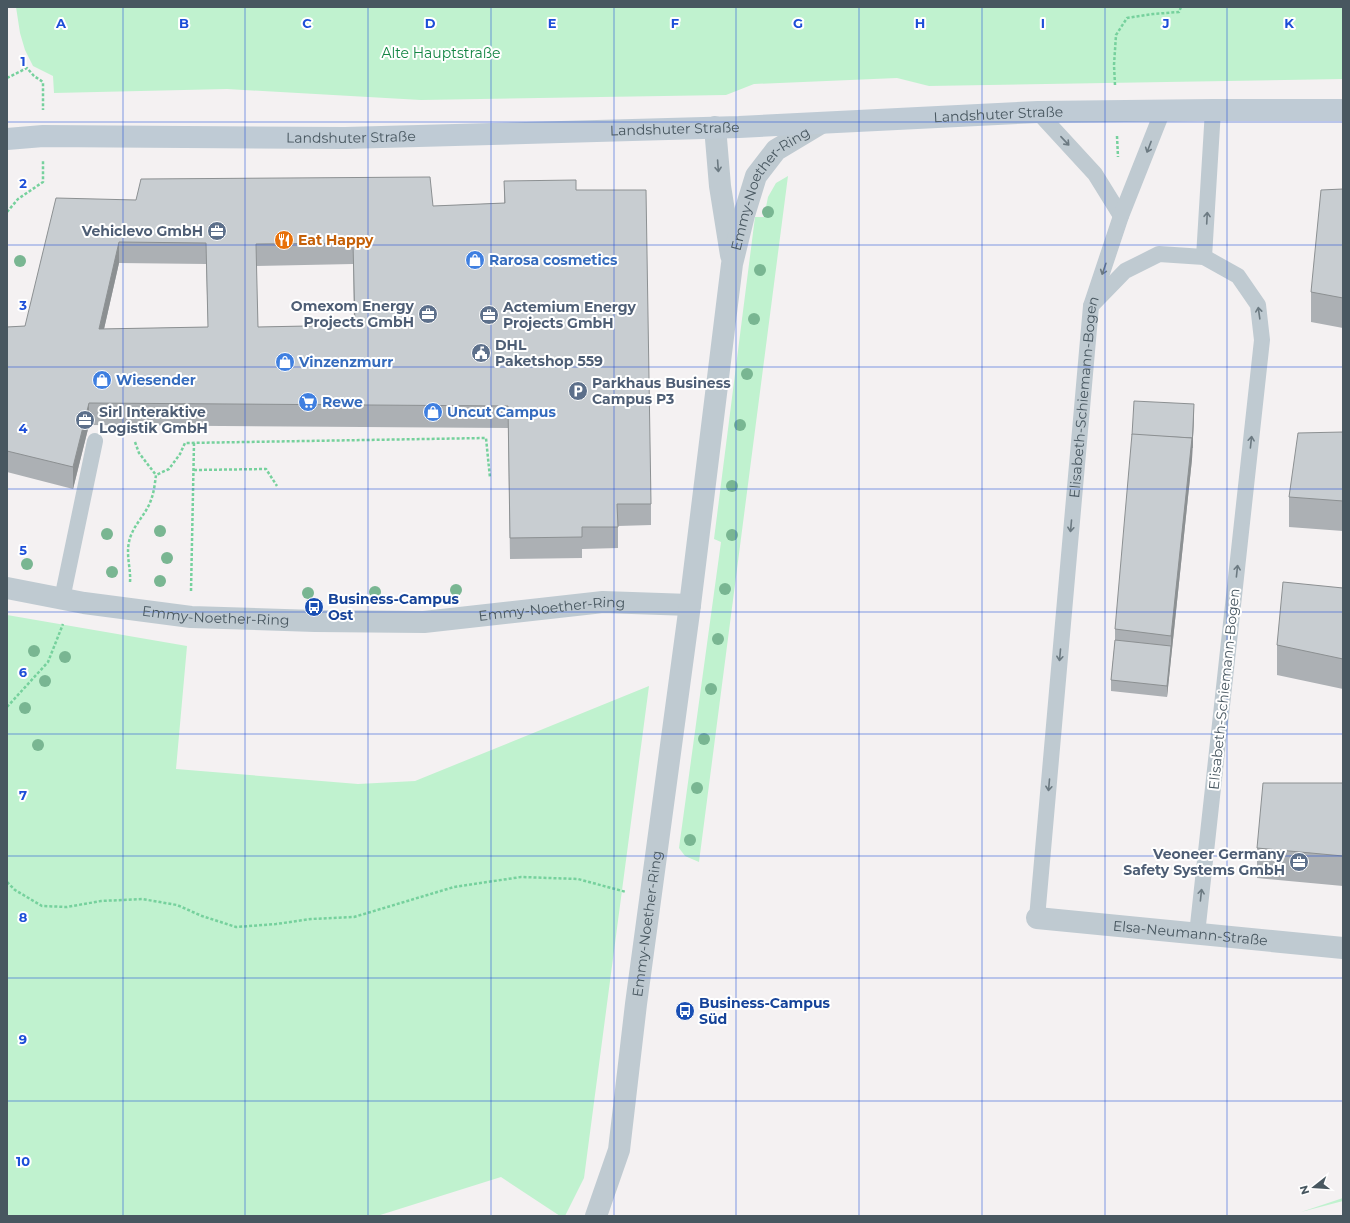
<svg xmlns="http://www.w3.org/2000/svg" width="1350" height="1223" font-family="Montserrat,sans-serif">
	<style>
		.green { fill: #c0f2cf }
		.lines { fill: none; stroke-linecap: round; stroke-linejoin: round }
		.path { stroke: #76d19d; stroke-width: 2.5; stroke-dasharray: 3 2; stroke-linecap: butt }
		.lane { stroke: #bfcad1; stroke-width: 16 }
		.street { stroke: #bfcad1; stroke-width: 22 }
		.secondary { stroke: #bfcbd5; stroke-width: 22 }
		.tree { fill: #79b692 }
		.wall { fill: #acb0b4; fill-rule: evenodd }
		.shaded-wall { fill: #8c9092 }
		.building { fill: #c8cdd1; stroke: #8c9092; fill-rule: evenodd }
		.oneway { stroke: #6c7a82 }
		.grid { fill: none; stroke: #1d4ed8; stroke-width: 1; stroke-opacity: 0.55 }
		.labels { text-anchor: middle; stroke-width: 4; stroke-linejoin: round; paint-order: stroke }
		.park-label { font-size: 14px; fill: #148644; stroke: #fff }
		.street-label { font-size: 14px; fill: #485760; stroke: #fff }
		.service-label { font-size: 14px; font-weight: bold; fill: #4e5e75; stroke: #fff; text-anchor: start }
		.food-label { font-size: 14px; font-weight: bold; fill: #c56008; stroke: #fff; text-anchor: start }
		.shop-label { font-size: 14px; font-weight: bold; fill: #366cbe; stroke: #fff; text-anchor: start }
		.transit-label { font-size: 14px; font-weight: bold; fill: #164399; stroke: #fff; text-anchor: start }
		.grid-label { font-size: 13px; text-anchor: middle; font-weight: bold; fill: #1d4ed8; stroke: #fff; stroke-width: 4; stroke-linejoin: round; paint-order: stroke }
	</style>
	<rect width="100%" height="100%" fill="#f4f1f2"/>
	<g class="green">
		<path d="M 16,7 L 1343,7 L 1343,79 L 929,86 L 897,78 L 754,84 L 726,95 L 421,100 L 227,89 L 54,93 L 53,76 L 33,66 L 25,50 L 20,33 Z"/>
		<path d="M 788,176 L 699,862 L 685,856 L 679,848 L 721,542 L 714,539 L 755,217 L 764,217 L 768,197 L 776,183 Z"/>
		<path d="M 7,615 L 187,646 L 176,769 L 358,784 L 415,781 L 649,686 L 584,1178 L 565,1216 L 560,1216 L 501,1177 L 377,1216 L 7,1216 Z"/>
		<path d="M 1343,1198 L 1343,1201 L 1301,1212 Z"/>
	</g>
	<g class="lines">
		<g class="path">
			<path d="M 7,78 L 27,68 L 34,76 L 43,82 L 43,110"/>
			<path d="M 1115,85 L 1114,65 L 1116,35 L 1127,18 L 1153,14 L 1179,12 L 1181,7"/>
			<path d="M 1117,136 L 1118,157"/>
			<path d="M 7,212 L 18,199 L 43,182 L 43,161"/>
			<path d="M 135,442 L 139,453 L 156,475"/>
			<path d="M 194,470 L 266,469 L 277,486"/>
			<path d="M 130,582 C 131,569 126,556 129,542 C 132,526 146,515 151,500 C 154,492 155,483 156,475 L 169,469 L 180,454 L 185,443 L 486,438 L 490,478"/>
			<path d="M 191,591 L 194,443"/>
			<path d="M 7,707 L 48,662 L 63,624"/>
			<path d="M 7,882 L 15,890 L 42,906 L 67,907 L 101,901 L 142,899 L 177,905 L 202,916 L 236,927 L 276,924 L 311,919 L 354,917 L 454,887 L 521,877 L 578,879 L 626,892"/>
		</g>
		<g class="lane">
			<path d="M 1038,112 L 1095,174 L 1121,216"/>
			<path d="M 1204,257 L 1213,110"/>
			<path d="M 1091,306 L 1125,271 L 1159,254 L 1204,257 L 1238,276 L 1258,305 L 1262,340 L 1197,934"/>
			<path d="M 62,599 L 95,441"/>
			<path id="s1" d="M 1037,918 L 1091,306 L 1121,216 L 1163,110"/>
		</g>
		<g class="street">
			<path d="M 715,127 L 720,186 L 731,255"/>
			<path id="s2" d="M 7,588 L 84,603 L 191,617 L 315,621 L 424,622 L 603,602 L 690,605"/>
			<path id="s3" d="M 1037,918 L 1343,948"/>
			<path id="s4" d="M 596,1216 L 619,1150 L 636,1004 L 690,605 L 732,264 L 744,215 L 756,176 L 776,150 L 821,123"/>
		</g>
		<path class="secondary" id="s5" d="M 7,139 L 43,136 L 345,138 L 739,127 L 1038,112 L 1213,110 L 1343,110"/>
	</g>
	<g class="tree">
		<circle cx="768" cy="212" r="6"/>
		<circle cx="20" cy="261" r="6"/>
		<circle cx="760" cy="270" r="6"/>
		<circle cx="754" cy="319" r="6"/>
		<circle cx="747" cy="374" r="6"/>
		<circle cx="740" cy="425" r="6"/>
		<circle cx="732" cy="486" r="6"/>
		<circle cx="160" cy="531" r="6"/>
		<circle cx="107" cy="534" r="6"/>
		<circle cx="732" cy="535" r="6"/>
		<circle cx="167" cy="558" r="6"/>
		<circle cx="27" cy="564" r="6"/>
		<circle cx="112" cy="572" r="6"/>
		<circle cx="160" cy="581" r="6"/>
		<circle cx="725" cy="589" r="6"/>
		<circle cx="456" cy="590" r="6"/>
		<circle cx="375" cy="592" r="6"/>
		<circle cx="308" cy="593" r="6"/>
		<circle cx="718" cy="639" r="6"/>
		<circle cx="34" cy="651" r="6"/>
		<circle cx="65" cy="657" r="6"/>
		<circle cx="45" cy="681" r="6"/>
		<circle cx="711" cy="689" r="6"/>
		<circle cx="25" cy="708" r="6"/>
		<circle cx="704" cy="739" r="6"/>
		<circle cx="38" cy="745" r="6"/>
		<circle cx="697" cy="788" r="6"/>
		<circle cx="690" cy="840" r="6"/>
	</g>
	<g class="wall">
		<path d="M 504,181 L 576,190 L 651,504 L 651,525 L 618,526 L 618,548 L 582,549 L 582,558 L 510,559 L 508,428 L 89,425 L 73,489 L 7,472 L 7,327 L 25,326 L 136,200 L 433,206 L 504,203 ZM 119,263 L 206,264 L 208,327 L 104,329 ZM 353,264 L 354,325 L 258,327 L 256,266 Z"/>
		<path d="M 1343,189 L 1343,328 L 1311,322 L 1311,292 Z"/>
		<path d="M 1194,415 L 1192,459 L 1167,697 L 1111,691 L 1111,680 L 1115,640 L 1115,629 Z"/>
		<path d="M 1343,432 L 1343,531 L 1289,527 L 1289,497 Z"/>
		<path d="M 1343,588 L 1343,689 L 1277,675 L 1277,645 Z"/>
		<path d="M 1343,783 L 1343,886 L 1257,878 L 1257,848 Z"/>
	</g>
	<g class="shaded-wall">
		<path d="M 119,242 L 119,263 L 99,351 L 99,329 Z"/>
		<path d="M 89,403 L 89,425 L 73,489 L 73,467 Z"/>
		<path d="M 1194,404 L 1194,415 L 1192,459 L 1167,697 L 1167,686 L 1171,646 L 1171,636 Z"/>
	</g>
	<g class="building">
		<path d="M 430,177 L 433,206 L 505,203 L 504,181 L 576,180 L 576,190 L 646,190 L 651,504 L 617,504 L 618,527 L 582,527 L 582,537 L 510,538 L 508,406 L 89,403 L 73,467 L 7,451 L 7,327 L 25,326 L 56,198 L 136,200 L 141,179 ZM 119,242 L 206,243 L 208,327 L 99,329 ZM 353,243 L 355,325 L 258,327 L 256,244 Z"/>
		<path d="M 1343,189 L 1343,298 L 1311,292 L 1321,190 Z"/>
		<path d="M 1134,401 L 1194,404 L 1192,448 L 1192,438 L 1132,435 Z"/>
		<path d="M 1343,432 L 1343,501 L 1289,497 L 1298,433 Z"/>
		<path d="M 1132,434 L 1192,438 L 1171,636 L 1115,629 Z"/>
		<path d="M 1283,582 L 1343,588 L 1343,659 L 1277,645 Z"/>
		<path d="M 1115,640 L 1171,646 L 1167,686 L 1111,680 Z"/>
		<path d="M 1263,783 L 1343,783 L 1343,856 L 1257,848 Z"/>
	</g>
	<defs><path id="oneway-shaft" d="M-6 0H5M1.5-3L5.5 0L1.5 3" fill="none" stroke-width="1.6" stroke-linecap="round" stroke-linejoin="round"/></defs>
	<g class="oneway">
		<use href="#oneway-shaft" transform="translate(1065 141) rotate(47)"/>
		<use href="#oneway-shaft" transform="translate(1149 147) rotate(111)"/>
		<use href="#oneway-shaft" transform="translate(718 166) rotate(86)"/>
		<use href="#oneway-shaft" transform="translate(1207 218) rotate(-87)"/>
		<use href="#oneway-shaft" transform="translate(1104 269) rotate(109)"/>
		<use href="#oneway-shaft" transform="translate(1259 313) rotate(-98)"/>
		<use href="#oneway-shaft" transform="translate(1251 442) rotate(-84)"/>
		<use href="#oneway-shaft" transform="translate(1071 526) rotate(95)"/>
		<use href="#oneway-shaft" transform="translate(1237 571) rotate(-84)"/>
		<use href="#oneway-shaft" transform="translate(1060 655) rotate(95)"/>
		<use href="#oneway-shaft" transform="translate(1049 785) rotate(95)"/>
		<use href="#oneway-shaft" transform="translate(1201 895) rotate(-84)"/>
	</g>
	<path class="grid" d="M 123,7 L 123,1216M 245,7 L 245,1216M 368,7 L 368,1216M 491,7 L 491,1216M 614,7 L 614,1216M 736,7 L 736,1216M 859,7 L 859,1216M 982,7 L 982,1216M 1105,7 L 1105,1216M 1227,7 L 1227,1216M 7,122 L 1343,122M 7,245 L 1343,245M 7,367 L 1343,367M 7,489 L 1343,489M 7,612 L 1343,612M 7,734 L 1343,734M 7,856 L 1343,856M 7,978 L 1343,978M 7,1101 L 1343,1101"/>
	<defs>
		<symbol id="office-disc" viewBox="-11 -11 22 22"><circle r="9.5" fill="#5c6f8a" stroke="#fff"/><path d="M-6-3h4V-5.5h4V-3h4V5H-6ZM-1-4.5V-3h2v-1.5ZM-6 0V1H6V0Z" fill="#fff"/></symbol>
		<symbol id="restaurant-disc" viewBox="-11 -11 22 22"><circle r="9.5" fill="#e8710a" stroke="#fff"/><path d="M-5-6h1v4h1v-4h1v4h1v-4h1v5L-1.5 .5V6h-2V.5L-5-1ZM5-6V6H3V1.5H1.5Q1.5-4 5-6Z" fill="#fff"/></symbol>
		<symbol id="shop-disc" viewBox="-11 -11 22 22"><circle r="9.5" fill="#3f7fe0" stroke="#fff"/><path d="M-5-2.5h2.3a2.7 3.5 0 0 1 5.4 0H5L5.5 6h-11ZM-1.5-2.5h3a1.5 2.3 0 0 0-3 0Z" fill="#fff"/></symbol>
		<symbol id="civic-disc" viewBox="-11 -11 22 22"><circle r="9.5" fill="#5c6f8a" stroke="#fff"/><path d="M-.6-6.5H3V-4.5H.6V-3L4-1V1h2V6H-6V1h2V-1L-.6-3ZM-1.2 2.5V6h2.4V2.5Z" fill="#fff"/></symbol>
		<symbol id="parking-disc" viewBox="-11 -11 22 22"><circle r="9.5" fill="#5c6f8a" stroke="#fff"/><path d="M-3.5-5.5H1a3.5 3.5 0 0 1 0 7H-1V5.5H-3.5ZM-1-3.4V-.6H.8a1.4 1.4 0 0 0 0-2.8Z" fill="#fff"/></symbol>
		<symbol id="supermarket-disc" viewBox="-11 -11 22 22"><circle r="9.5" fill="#3f7fe0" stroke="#fff"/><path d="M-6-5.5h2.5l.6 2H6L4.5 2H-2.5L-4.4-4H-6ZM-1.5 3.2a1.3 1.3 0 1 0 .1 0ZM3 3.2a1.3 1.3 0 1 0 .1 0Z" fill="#fff"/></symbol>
		<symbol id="bus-disc" viewBox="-11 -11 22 22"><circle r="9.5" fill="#1a4fb4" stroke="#fff"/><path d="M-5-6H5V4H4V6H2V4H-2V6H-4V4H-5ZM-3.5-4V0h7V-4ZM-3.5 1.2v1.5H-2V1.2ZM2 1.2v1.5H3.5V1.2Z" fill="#fff"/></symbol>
	</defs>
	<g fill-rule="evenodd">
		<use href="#office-disc" x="206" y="220" width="22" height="22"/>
		<use href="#restaurant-disc" x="273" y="229" width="22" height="22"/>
		<use href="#shop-disc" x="464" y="249" width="22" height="22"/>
		<use href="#office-disc" x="417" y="303" width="22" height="22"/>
		<use href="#office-disc" x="478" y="304" width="22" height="22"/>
		<use href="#civic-disc" x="470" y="342" width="22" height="22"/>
		<use href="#shop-disc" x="274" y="351" width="22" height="22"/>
		<use href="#shop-disc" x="91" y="369" width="22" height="22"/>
		<use href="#parking-disc" x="567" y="380" width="22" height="22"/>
		<use href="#supermarket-disc" x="297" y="391" width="22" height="22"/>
		<use href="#shop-disc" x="422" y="401" width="22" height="22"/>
		<use href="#office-disc" x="74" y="409" width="22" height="22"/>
		<use href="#bus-disc" x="303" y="596" width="22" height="22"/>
		<use href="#office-disc" x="1288" y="851" width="22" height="22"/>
		<use href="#bus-disc" x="674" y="1000" width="22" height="22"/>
	</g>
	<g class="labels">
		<g class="park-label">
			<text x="441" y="58">Alte Hauptstraße</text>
		</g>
		<g class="street-label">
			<text dy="5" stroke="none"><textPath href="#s5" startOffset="992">Landshuter Straße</textPath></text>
			<text dy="5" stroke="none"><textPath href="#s5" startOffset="668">Landshuter Straße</textPath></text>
			<text dy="5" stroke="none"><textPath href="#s5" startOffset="344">Landshuter Straße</textPath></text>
			<text dy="5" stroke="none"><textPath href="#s4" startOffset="1051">Emmy-Noether-Ring</textPath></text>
			<text dy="5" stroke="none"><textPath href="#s1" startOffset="523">Elisabeth-Schiemann-Bogen</textPath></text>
			<text dy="5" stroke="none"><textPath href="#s2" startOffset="548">Emmy-Noether-Ring</textPath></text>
			<text dy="5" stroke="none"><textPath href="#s2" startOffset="211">Emmy-Noether-Ring</textPath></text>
			<text transform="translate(1224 689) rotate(-84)" y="5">Elisabeth-Schiemann-Bogen</text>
			<text dy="5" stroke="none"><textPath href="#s4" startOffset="298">Emmy-Noether-Ring</textPath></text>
			<text dy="5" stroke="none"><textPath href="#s3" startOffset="154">Elsa-Neumann-Straße</textPath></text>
		</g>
		<g class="service-label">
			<text x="203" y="236" text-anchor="end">Vehiclevo GmbH</text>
			<text x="414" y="311" text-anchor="end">Omexom Energy<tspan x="414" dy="16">Projects GmbH</tspan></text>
			<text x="503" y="312">Actemium Energy<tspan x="503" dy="16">Projects GmbH</tspan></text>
			<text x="495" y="350">DHL<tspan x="495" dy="16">Paketshop 559</tspan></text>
			<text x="592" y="388">Parkhaus Business<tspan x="592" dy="16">Campus P3</tspan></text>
			<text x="99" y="417">Sirl Interaktive<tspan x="99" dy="16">Logistik GmbH</tspan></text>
			<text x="1285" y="859" text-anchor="end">Veoneer Germany<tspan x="1285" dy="16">Safety Systems GmbH</tspan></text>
		</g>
		<g class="food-label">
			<text x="298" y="245">Eat Happy</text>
		</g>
		<g class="shop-label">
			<text x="489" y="265">Rarosa cosmetics</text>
			<text x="299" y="367">Vinzenzmurr</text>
			<text x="116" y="385">Wiesender</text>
			<text x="322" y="407">Rewe</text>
			<text x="447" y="417">Uncut Campus</text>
		</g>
		<g class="transit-label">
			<text x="328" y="604">Business-Campus<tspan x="328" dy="16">Ost</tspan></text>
			<text x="699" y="1008">Business-Campus<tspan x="699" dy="16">Süd</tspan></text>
		</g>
	</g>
	<g class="grid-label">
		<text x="61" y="28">A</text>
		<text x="184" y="28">B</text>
		<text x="307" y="28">C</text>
		<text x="430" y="28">D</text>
		<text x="552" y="28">E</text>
		<text x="675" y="28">F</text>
		<text x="798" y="28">G</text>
		<text x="920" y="28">H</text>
		<text x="1043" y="28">I</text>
		<text x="1166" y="28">J</text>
		<text x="1289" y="28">K</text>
		<text x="23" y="66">1</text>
		<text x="23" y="188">2</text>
		<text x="23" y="310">3</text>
		<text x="23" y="433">4</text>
		<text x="23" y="555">5</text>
		<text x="23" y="677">6</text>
		<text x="23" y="800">7</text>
		<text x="23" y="922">8</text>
		<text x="23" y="1044">9</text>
		<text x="23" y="1166">10</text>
	</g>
	<rect width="1350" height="1223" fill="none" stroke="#485760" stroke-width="16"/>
	<g transform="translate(1314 1187) rotate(253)" stroke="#ffffff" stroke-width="3" paint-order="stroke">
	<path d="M0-3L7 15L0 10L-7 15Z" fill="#485760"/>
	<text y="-6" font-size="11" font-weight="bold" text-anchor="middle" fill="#485760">N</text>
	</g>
</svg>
